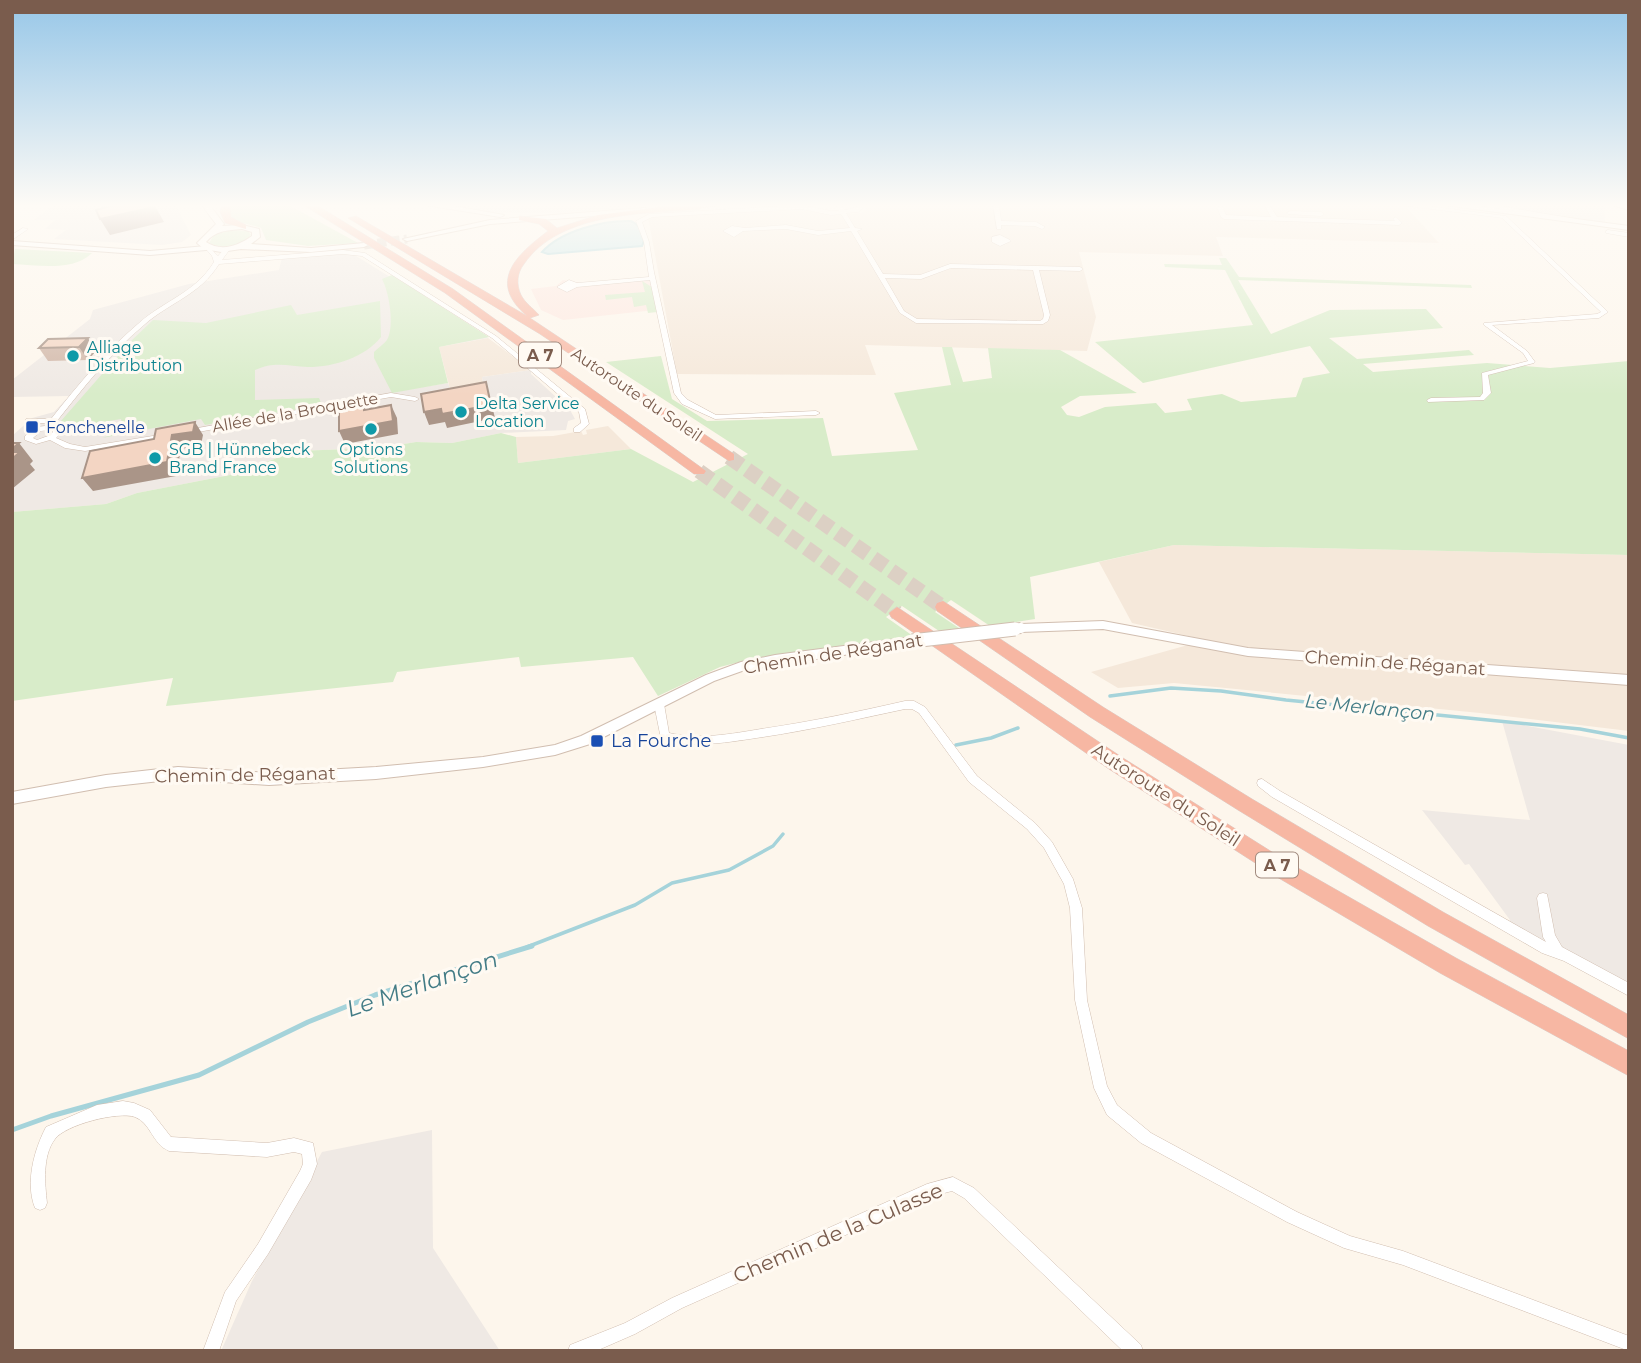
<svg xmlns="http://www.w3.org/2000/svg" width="1641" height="1363" font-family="Montserrat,sans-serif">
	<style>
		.residential { fill: #f5e8da }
		.commercial { fill: #fde8e0 }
		.industrial { fill: #efe9e4 }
		.green { fill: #d8ecc9 }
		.water { fill: #bfe3e8; stroke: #a5d3da; stroke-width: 2 }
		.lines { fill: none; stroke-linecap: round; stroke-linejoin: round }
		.stream-far1 { stroke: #a5d3da; stroke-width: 3.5 }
		.stream { stroke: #a5d3da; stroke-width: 5 }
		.secondary-tunnel { stroke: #dcd0c4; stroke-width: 9; stroke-dasharray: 9 4.5; stroke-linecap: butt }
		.motorway-tunnel { stroke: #dcd0c4; stroke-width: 15; stroke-dasharray: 15 7; stroke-linecap: butt }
		.minor-casing { stroke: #d1beb0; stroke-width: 1 }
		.tertiary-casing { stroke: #d1beb0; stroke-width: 2 }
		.secondary-casing { stroke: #d6c0b0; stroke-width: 2 }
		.motorway-casing { stroke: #dad1cd; stroke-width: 1 }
		.minor { fill: #fff; fill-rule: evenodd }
		.tertiary { fill: #fff; fill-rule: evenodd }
		.secondary { fill: #fff; fill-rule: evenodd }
		.motorway { fill: #f7b7a3; fill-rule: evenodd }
		.tertiary-bridge-far1-casing { stroke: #d1beb0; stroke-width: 12; stroke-linecap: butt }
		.tertiary-bridge-casing { stroke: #d1beb0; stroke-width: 15; stroke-linecap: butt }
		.tertiary-bridge-far1 { stroke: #fff; stroke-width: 10 }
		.tertiary-bridge { stroke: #fff; stroke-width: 13 }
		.wall { fill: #d1b7a8 }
		.shaded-wall { fill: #aa9588 }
		.building { fill: #f3d5c3; stroke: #aa9588; stroke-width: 2 }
		.culture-dot { fill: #0f9aa8; stroke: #fffaf3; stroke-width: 2.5 }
		.transit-dot { fill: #1a4fb4; stroke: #fffaf3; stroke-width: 2.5 }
		.labels { text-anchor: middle; stroke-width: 6; stroke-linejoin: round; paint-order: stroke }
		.far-culture-label { font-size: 16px; fill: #0d838f; stroke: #fffaf3; text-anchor: start }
		.shield { fill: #fffaf3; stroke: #a28b7f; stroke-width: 2 }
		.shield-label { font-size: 16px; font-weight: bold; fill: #7a5c4d }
		.far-street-label { font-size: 16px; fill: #7a5c4d; stroke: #fffaf3 }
		.far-transit-label { font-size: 16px; fill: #164399; stroke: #fffaf3; text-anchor: start }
		.street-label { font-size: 18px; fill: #7a5c4d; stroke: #fffaf3 }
		.transit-label { font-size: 18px; fill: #164399; stroke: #fffaf3; text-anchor: start }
		.water-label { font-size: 19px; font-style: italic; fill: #437c86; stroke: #fffaf3 }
		.near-street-label { font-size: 21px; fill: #7a5c4d; stroke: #fffaf3 }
		.near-water-label { font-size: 23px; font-style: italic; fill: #437c86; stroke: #fffaf3 }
	</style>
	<rect width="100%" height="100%" fill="#fdf6ec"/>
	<g class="residential">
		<path d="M 873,204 L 1418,204 L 1407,208 L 1439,243 L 1216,237 L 1223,256 L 1079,252 L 1096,317 L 1087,351 L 865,345 L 876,375 L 677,374 L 648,217 L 801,209 L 838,215 L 862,213 Z"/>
		<path d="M 488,338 L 531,370 L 482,377 L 483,383 L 450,389 L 439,347 Z"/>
		<path d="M 608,426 L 631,449 L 518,463 L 516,437 L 553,436 L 581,431 L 583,435 L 587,434 L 586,430 Z"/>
		<path d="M 1174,545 L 1629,555 L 1629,731 L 1480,713 L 1174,683 L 1118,688 L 1091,672 L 1206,640 L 1132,623 L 1099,562 Z"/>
	</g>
	<path class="commercial" d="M 651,277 L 655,310 L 563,320 L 541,310 L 531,289 L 556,286 L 563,280 L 581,283 Z"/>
	<g class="industrial">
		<path d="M 54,204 L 175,204 L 191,235 L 182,242 L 162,245 L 54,239 L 66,230 L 45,229 L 55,220 L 34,220 Z"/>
		<path d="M 450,204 L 673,204 L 552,213 L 490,212 Z"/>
		<path d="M 1480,204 L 1604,204 L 1605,222 L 1497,208 Z"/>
		<path d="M 353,254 L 488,338 L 375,357 L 392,392 L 448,383 L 450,389 L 483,383 L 482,377 L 531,370 L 531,374 L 570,410 L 575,419 L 568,421 L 566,430 L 501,433 L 452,443 L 416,442 L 379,448 L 295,451 L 235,474 L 137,493 L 106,504 L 12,512 L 12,436 L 32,418 L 54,412 L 69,396 L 12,397 L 12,380 L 90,319 L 93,310 L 189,284 L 279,270 L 282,257 Z"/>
		<path d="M 1502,721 L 1629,745 L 1629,987 L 1509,925 L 1510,920 L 1469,864 L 1465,865 L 1422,810 L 1530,820 Z"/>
		<path d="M 432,1130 L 433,1248 L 500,1351 L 221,1351 L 252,1281 L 322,1152 Z"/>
	</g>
	<g class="green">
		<path d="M 234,204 L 287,204 L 358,243 L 308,246 L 266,240 L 261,228 C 249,223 235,225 228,211 Z"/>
		<path d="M 232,230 L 248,231 L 251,235 C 241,247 223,250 209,243 L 214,235 Z"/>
		<path d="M 15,249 L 92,253 C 73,272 38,265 12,264 Z"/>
		<path d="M 1219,258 L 1226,258 L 1239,277 L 1471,285 L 1472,288 L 1238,280 L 1271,334 L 1330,310 L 1426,309 L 1443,328 L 1329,338 L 1357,359 L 1469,350 L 1474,355 L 1363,364 L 1373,372 L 1487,363 L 1550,368 L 1629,361 L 1629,555 L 1174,545 L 1030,577 L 1035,619 L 990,626 L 951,600 L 935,612 L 962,630 L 942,633 L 902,606 L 886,617 L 913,636 L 755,658 L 720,667 L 658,696 L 633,657 L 521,667 L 519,657 L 397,672 L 393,682 L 166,706 L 173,678 L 12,701 L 12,512 L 106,504 L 137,493 L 235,474 L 295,451 L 379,448 L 416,442 L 452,443 L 501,433 L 516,437 L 518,463 L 631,449 L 693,482 L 748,454 L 606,362 L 661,356 L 672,399 L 707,421 L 823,418 L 832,456 L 918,450 L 894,393 L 951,385 L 942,347 L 952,347 L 963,382 L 992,378 L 988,348 L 1060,350 L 1137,393 L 1080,396 L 1061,407 L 1067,415 L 1079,417 L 1105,407 L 1156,403 L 1165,413 L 1192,410 L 1187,399 L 1222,394 L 1241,402 L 1296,397 L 1303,378 L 1330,373 L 1310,346 L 1143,383 L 1095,342 L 1253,325 L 1225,270 L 1165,267 L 1164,264 L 1222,265 Z"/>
		<path d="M 392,275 L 489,337 L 439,347 L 448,383 L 392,393 L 374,358 L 374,352 C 378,348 384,344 387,340 C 395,326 389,292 382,279 Z"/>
		<path d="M 642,281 L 652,287 L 657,312 L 648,313 L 646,305 L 634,307 L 632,297 L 606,300 L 605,295 L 645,292 Z"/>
		<path d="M 380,301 L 381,337 C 365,357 335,367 308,367 C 288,366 275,361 255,370 L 255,400 L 319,398 L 322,405 L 205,425 L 201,419 L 102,438 L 124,431 L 121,419 L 92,424 L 68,432 L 69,426 L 60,422 L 131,341 L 153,320 L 206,323 L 291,305 L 297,315 Z"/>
	</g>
	<path class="water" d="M 631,221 C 640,225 647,237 642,246 L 548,254 L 542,252 C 561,231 603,220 631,221 Z"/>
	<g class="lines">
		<g class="stream-far1">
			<path d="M 1110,696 L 1171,688 L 1221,691 L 1286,700 L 1580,729 L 1629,738"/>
			<path d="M 956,745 L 991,738 L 1018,728"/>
			<path d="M 527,947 L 635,905 L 672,883 L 729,870 L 773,846 L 783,834"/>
		</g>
		<path class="stream" d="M 12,1130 L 51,1116 L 199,1075 L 308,1022 L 375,995 L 532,946"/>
		<path class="secondary-tunnel" d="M 364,245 L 407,239"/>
		<g class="motorway-tunnel">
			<path d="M 729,457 L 943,607"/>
			<path d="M 699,471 L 897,613"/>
		</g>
		<defs>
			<g id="minor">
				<path d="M 836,204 L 841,204 L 844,210 C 855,209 860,204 869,204 L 858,212 L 846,213 L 855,228 L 862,229 L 857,231 L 883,274 L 920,275 L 950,264 L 1080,267 L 1083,269 L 1080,271 L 1039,270 L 1050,315 L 1048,321 L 1043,324 L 916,323 L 900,313 L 851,231 L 818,235 L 786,229 L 743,231 L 734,237 L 723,231 L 732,226 L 745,228 L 786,225 L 818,231 L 850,228 L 841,214 L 831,215 L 802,209 L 652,217 L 642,222 L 649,242 L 654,272 L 681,393 L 688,400 L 716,415 L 816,411 L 820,413 L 816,415 L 715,419 L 682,404 L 674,393 L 650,280 L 577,287 L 567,292 L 557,287 L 569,280 L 577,283 L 649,277 L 644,242 L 636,221 L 649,214 L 802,205 L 831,211 L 839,211 ZM 951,268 L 1033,270 L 1044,315 L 1043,319 L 1040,321 L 917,319 L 904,311 L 885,278 L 921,279 Z"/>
				<path d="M 993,204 L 999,204 L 1001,221 L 1036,222 L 1045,227 L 1042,229 L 1035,226 L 1001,225 L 1001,229 L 997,229 Z"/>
				<path d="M 1264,204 L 1269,204 L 1277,217 L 1395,221 L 1393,219 L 1396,217 L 1402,223 L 1399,225 L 1224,219 L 1221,217 L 1217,207 L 1222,206 L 1226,215 L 1271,217 Z"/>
				<path d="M 1392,204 L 1411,204 L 1506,216 L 1608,312 L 1599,318 L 1492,325 L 1527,351 L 1535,362 L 1534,363 L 1488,375 L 1491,393 L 1484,400 L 1428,402 L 1427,400 L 1431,398 L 1480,397 L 1483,393 L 1482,373 L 1528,361 L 1523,353 L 1484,325 L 1484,323 L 1597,314 L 1601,312 L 1502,218 Z"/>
				<path d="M 1472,204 L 1488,204 L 1576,219 L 1573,221 Z"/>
				<path d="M 1290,211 L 1321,212 L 1324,214 L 1321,216 L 1288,214 L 1287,213 Z"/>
				<path d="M 23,228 L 28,229 L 12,240 L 12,235 Z"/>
				<path d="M 1608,230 L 1629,233 L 1629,237 L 1606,233 L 1606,231 Z"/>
				<path d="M 1000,235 L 1010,240 L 1011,241 L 1000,246 L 992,242 L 992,237 Z"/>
				<path d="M 209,247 L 218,256 L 225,248 L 229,248 L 230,249 L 222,260 L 343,250 L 365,253 L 496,336 L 585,409 L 589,424 L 580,432 L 574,432 L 574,428 L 581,423 L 579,412 L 492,338 L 362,256 L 343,254 L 219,264 C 200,295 170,302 144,325 C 109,354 81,391 53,426 L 58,426 L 61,433 L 56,438 L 70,444 L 85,447 L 165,434 L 168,434 L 168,438 L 85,451 L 65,448 L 50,440 L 36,444 L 25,440 L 25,436 L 36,427 L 45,426 L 47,423 L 26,423 L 26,419 L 51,419 C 78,385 106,351 139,323 C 165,300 195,293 214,262 L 212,256 L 206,249 ZM 52,430 L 53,432 L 48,436 L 37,440 L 33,438 L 41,431 Z"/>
				<path d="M 391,393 L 415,397 L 419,399 L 415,401 L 391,397 L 187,434 L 183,432 L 187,430 Z"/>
				<path d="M 659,700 L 662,701 L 664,704 L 669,733 C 699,740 731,734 761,729 C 809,722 857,712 905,701 L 914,701 L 925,707 L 977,776 L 1035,823 L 1052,842 L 1073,879 L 1082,908 L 1087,1000 L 1107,1086 L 1117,1105 L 1151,1133 L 1297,1212 L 1350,1236 L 1403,1251 L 1629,1336 L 1629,1351 L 1403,1265 L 1344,1248 L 1287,1222 L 1141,1143 L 1107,1115 L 1094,1088 L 1075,1000 L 1070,908 L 1064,884 L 1044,848 L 1027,829 L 969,782 L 919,713 L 912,709 L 905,709 C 858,719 810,730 763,737 C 729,742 694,749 661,739 L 654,704 L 656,701 Z"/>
				<path d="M 1262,779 L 1280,791 L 1546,942 L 1543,937 L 1537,898 L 1539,894 L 1543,893 L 1547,894 L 1555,935 L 1562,947 L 1629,983 L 1629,996 L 1564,961 L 1542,953 L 1272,797 L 1258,786 L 1257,783 L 1258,780 Z"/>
				<path d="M 123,1101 L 134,1103 L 150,1110 L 171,1137 L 267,1143 L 294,1138 L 313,1143 L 317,1164 L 311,1180 L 268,1254 L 236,1301 L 219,1351 L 203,1351 L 225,1292 L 258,1244 L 300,1171 L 303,1164 L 302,1154 L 294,1152 L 267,1157 L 169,1151 C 152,1144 151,1123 135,1117 C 118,1111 65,1125 55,1139 C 42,1156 45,1184 47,1203 L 45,1208 L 40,1210 L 35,1208 C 25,1183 34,1150 46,1127 L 97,1105 Z"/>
				<path d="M 953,1177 L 974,1188 L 1141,1345 L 1143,1351 L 1123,1351 L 964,1198 L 952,1191 L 933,1196 L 682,1308 L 635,1334 L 596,1351 L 568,1351 L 570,1345 L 625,1323 L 672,1298 L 927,1184 Z"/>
			</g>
			<g id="tertiary">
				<path d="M 1611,204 L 1629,206 L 1629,210 L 1612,205 Z"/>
				<path d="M 12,241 L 150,251 L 206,246 L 210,248 L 206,250 L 150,255 L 12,245 Z"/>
				<path d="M 1103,621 L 1248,648 L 1629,675 L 1629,685 L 1248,656 L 1103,629 L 1021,632 L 1015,628 L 1021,624 Z"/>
				<path d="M 912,637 L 918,641 L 912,645 L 775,665 L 742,671 L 714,681 L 590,744 L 555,755 L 483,767 L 376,779 L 269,785 L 178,779 L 106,787 L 12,804 L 12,792 L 106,775 L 178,767 L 269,773 L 376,767 L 483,757 L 555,745 L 581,736 L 706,675 L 741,662 L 775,655 Z"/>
			</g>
			<g id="secondary">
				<path d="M 201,204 L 209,204 L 224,224 L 222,226 L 242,225 L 259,229 L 260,237 L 251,244 L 311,248 L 364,243 L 368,245 L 364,247 L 311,252 L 241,249 L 221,252 L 204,249 L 197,243 L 216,224 ZM 242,229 L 252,232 L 252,236 C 238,246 221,252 206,242 C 215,231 227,230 242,229 Z"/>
				<path d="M 419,204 L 442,204 L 504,215 L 500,217 Z"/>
				<path d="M 690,204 L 728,204 L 687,209 L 683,207 Z"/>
				<path d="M 1437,204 L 1463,204 L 1629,226 L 1629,230 Z"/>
				<path d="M 643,208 L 646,208 L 646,212 L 490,224 L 407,241 L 403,239 L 490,220 Z"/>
			</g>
			<g id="motorway">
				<path d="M 223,204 L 233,204 L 230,208 L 231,217 L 246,225 L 246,229 L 225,223 L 220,212 Z"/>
				<path d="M 302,204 L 315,204 L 453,289 L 706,471 L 704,474 L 694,474 L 445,293 Z"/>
				<path d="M 684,204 L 705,206 L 700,209 C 643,214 560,212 524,264 C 517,273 516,284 521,295 C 525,303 533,308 539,315 L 530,318 L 734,454 L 734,460 L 729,461 L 540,334 L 348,218 L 356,216 L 527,316 C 487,282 516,255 548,231 L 539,224 L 519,220 L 519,216 L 546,219 L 557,228 L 598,215 Z"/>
				<path d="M 943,601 L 1103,707 L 1252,799 L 1443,912 L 1629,1015 L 1629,1039 L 1428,926 L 1238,810 L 1090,717 L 937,611 L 935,607 L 937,603 Z"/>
				<path d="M 897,607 L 1123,758 L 1291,864 L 1456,958 L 1629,1051 L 1629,1076 L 1440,973 L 1277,877 L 1109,769 L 891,617 L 889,613 Z"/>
			</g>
		</defs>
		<use href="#minor" class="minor-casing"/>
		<use href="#tertiary" class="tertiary-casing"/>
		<use href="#secondary" class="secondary-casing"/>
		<use href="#motorway" class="motorway-casing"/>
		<use href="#minor" class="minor"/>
		<use href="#tertiary" class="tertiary"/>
		<use href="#secondary" class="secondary"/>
		<use href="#motorway" class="motorway"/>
		<defs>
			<path id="tertiary-bridge-far1" d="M 1001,630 L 1021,628"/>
			<path id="tertiary-bridge" d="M 912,641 L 1015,629"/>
		</defs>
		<use href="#tertiary-bridge-far1" class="tertiary-bridge-far1-casing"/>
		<use href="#tertiary-bridge" class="tertiary-bridge-casing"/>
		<use href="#tertiary-bridge-far1" class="tertiary-bridge-far1"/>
		<use href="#tertiary-bridge" class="tertiary-bridge"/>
	</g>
	<path class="wall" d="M 48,339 L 96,351 L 88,360 L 48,361 L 39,348 Z"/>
	<g class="shaded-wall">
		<path d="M 154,204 L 164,222 L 110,235 L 100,219 Z"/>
		<path d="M 88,338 L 96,351 L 88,360 L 79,347 Z"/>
		<path d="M 486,382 L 495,418 L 447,428 L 445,422 L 429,425 L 424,412 L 441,409 Z"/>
		<path d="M 391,405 L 397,418 L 398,434 L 345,444 L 339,431 Z"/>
		<path d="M 195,422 L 203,435 L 201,445 L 181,449 L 176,476 L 93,491 L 82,478 L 172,435 Z"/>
		<path d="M 19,443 L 33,461 L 30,464 L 35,470 L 12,489 L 12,449 Z"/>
	</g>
	<g class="building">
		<path d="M 117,204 L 154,204 L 155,207 L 100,219 L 96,210 Z"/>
		<path d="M 88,338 L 79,347 L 39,348 L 48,339 Z"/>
		<path d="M 486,382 L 491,405 L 442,414 L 441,409 L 424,412 L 421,394 Z"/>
		<path d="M 363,401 L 364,410 L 391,405 L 393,421 L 339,431 L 339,405 Z"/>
		<path d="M 195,422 L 193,432 L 172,435 L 167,462 L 82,478 L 90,451 L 154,439 L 156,429 Z"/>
		<path d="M 12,443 L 19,443 L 12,449 Z"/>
		<path d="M 12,452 L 20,452 L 12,459 Z"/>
	</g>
	<linearGradient id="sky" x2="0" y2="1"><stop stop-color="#97c7e8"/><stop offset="0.52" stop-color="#fefbf6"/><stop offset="1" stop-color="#fefbf6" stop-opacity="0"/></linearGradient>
	<rect width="1641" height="395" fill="url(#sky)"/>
	<g class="culture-dot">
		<circle cx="73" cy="356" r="7"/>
		<circle cx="461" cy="412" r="7"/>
		<circle cx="371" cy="429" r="7"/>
		<circle cx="155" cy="458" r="7"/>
	</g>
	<g class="transit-dot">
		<rect x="25" y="420" width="14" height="14" rx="3.5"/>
		<rect x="590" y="734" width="14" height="14" rx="3.5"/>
	</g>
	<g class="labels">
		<g class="far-culture-label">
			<text x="87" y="353">Alliage<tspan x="87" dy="18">Distribution</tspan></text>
			<text x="475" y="409">Delta Service<tspan x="475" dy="18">Location</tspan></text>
			<text x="169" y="455">SGB | Hünnebeck<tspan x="169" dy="18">Brand France</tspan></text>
			<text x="371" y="455" text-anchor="middle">Options<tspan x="371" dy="18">Solutions</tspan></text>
		</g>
		<g class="shield">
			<rect x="519" y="342.5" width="42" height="25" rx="5"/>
			<rect x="1256" y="852.5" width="42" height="25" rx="5"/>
		</g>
		<g class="shield-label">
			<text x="540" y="361">A 7</text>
			<text x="1277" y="871">A 7</text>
		</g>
		<g class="far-street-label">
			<text transform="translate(637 394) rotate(34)" y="6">Autoroute du Soleil</text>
			<text transform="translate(295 412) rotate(-10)" y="6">Allée de la Broquette</text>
		</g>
		<g class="far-transit-label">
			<text x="46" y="433">Fonchenelle</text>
		</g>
		<g class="street-label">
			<text transform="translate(833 654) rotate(-9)" y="6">Chemin de Réganat</text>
			<text transform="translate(1395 663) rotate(4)" y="6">Chemin de Réganat</text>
			<text transform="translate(245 775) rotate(-1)" y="6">Chemin de Réganat</text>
			<text transform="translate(1166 795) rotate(33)" y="6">Autoroute du Soleil</text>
		</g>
		<g class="transit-label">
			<text x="611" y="747">La Fourche</text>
		</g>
		<g class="water-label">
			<text transform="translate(1370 707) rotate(6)" y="7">Le Merlançon</text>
		</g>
		<g class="near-street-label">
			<text transform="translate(838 1233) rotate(-23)" y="7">Chemin de la Culasse</text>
		</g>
		<g class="near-water-label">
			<text transform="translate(422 984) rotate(-19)" y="8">Le Merlançon</text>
		</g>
	</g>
	<rect width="1641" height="1363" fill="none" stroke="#7a5c4d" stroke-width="28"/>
</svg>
